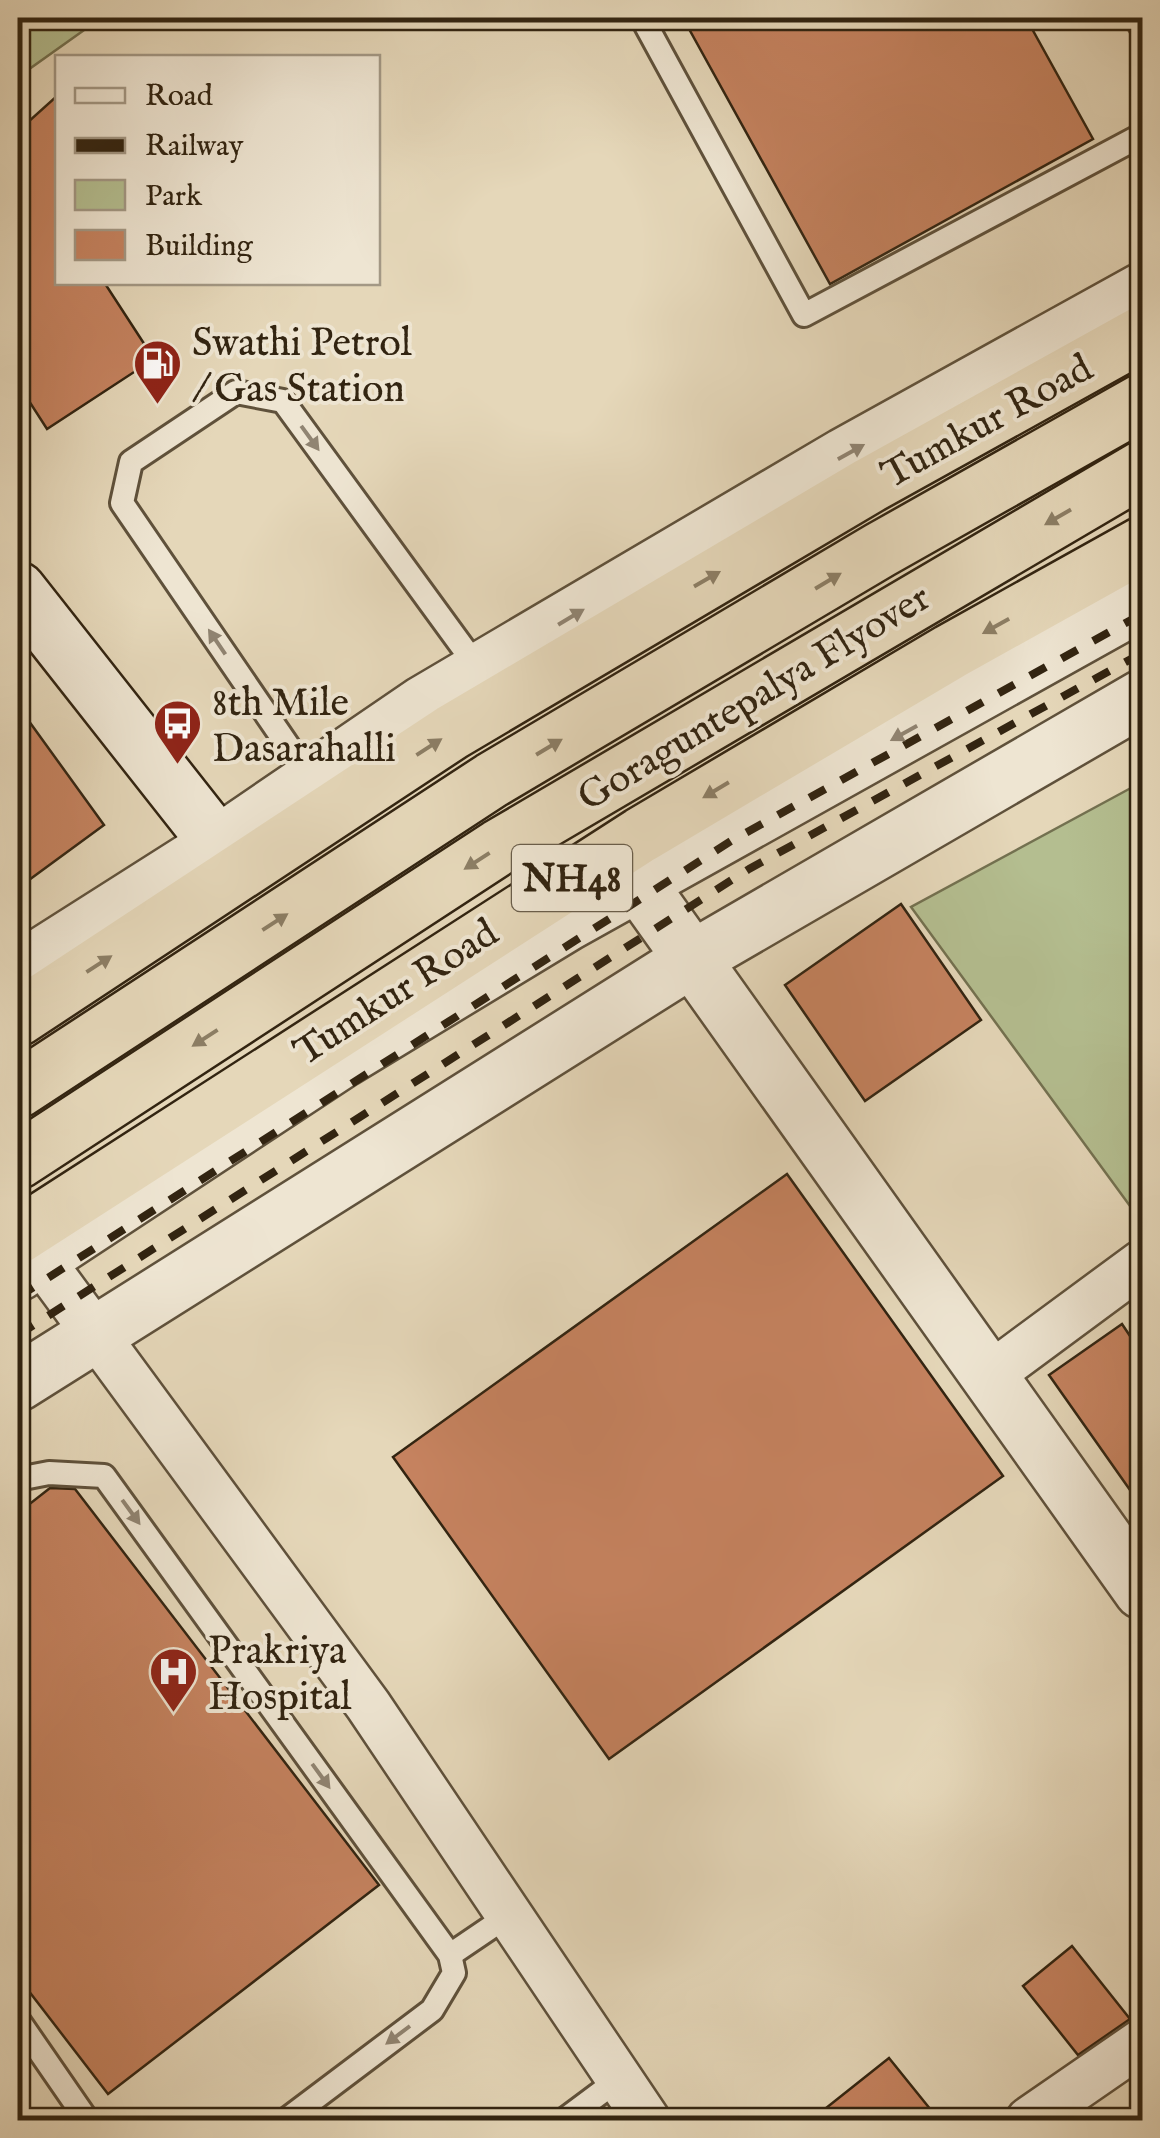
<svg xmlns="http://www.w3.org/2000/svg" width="1160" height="2138" font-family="'IM FELL English',serif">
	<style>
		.green { fill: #b4be90; stroke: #737150; stroke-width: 2.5 }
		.building { fill: #c5825f; stroke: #322411; stroke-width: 2.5 }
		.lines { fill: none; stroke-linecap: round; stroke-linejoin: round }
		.service-casing { stroke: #5f513b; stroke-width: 28 }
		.minor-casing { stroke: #5f513b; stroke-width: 50 }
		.tertiary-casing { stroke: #5f513b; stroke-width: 60 }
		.secondary-casing { stroke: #322411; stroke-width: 60 }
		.trunk-casing { stroke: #322411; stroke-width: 60 }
		.motorway-casing { stroke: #322411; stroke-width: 60 }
		.service { stroke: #eee5d2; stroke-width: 22 }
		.minor { stroke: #eee5d2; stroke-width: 45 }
		.tertiary { stroke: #eee5d2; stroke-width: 55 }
		.secondary { stroke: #eee5d2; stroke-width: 55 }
		.trunk { stroke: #e5d7b9; stroke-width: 55 }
		.motorway { stroke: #e5d7b9; stroke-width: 55 }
		.rail { stroke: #322411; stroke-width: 8; stroke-dasharray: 18 18; stroke-linecap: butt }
		.oneway { fill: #908472 }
		.oneway2 { fill: #8c7e65 }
		.labels { text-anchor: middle; stroke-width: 8; stroke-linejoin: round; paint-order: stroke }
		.shield { fill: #eee5d2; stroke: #6a5e4b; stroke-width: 2.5 }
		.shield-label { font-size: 38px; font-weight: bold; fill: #322411 }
		.poi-label { font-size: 40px; fill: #322411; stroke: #eee5d2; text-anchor: start }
		.street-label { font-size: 40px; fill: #322411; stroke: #eee5d2 }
	</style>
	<rect width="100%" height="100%" fill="#e5d7b9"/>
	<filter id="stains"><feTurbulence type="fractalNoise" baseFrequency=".002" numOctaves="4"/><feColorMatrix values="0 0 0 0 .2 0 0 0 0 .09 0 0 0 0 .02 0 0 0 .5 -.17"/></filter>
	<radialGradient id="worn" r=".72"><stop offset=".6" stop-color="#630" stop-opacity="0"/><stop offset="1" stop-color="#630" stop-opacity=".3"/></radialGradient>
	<g class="green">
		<path d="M 18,18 L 101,18 L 18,77 Z"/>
		<path d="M 1142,782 L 1142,1197 L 1130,1206 L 911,907 Z"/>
	</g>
	<g class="building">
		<path d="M 683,18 L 1026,18 L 1093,139 L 830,284 Z"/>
		<path d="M 58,95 L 58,282 L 104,282 L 154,359 L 47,429 L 18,384 L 18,131 Z"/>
		<path d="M 18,706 L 104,825 L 18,888 Z"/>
		<path d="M 901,904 L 981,1020 L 865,1101 L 785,985 Z"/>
		<path d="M 787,1174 L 1003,1476 L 609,1759 L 393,1457 Z"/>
		<path d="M 1122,1324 L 1142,1354 L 1142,1507 L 1049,1375 Z"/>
		<path d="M 50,1488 L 75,1489 L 379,1885 L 108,2094 L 18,1977 L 18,1513 Z"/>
		<path d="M 1072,1946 L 1130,2019 L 1078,2055 L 1023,1986 Z"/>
		<path d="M 889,2058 L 939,2120 L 811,2120 Z"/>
	</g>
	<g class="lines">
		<defs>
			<g id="service">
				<path d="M 642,18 L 804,315 L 1142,135"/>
				<path d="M 1136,18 L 1142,28"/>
				<path d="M 312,781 L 122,503 L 131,462 L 236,392 L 283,401 L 480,671"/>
				<path d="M 18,1479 L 49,1473 L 104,1476 L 450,1955 L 454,1973 L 432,2010 L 286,2120"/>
				<path d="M 450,1955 L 509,1915"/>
				<path d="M 18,2020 L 87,2120"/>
				<path d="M 564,2120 L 619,2079"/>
			</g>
			<g id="minor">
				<path d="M 22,1234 L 368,1705 L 647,2120"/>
				<path d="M 989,1376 L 1142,1263"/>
				<path d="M 1029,2120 L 1142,2042"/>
			</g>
			<g id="tertiary">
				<path d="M 638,883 L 1142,1591"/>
				<path d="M 18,971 L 218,844 L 423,704 L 844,456 L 1142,291"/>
				<path d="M 18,1273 L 343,1059 L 567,923 L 1142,602"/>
				<path d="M 18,1383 L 692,959 L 1142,698"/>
			</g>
			<path id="secondary" d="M 18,590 L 218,844"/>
			<g id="trunk">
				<path d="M 18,1018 L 452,732 L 870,485 L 1142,334"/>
				<path d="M 18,1236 L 641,835 L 950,652 L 1142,545"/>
			</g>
			<g id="motorway">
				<path d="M 18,1090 L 492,780 L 880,550 L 1142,402"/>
				<path d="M 18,1161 L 499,847 L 1142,469"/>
			</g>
		</defs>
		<use href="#service" class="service-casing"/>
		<use href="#minor" class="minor-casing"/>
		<use href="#tertiary" class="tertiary-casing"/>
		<use href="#secondary" class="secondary-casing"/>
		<use href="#trunk" class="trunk-casing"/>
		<use href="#motorway" class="motorway-casing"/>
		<use href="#service" class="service"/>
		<use href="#minor" class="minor"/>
		<use href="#tertiary" class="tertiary"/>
		<use href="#secondary" class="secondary"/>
		<use href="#trunk" class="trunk"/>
		<use href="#motorway" class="motorway"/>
		<g class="rail">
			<path d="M 18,1297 L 731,841 L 1142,614"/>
			<path d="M 18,1335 L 749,869 L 1142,653"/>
		</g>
	</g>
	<defs><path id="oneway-solid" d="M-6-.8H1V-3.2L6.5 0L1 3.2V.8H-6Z" transform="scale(2.5)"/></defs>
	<g class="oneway">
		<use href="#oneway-solid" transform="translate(310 438) rotate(54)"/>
		<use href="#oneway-solid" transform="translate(851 452) rotate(-29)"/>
		<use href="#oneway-solid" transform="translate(571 617) rotate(-31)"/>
		<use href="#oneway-solid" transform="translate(217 642) rotate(-124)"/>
		<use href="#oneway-solid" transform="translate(904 733) rotate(151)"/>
		<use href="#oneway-solid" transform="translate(131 1512) rotate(54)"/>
		<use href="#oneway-solid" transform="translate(321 1776) rotate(54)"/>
		<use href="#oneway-solid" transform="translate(398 2035) rotate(143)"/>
	</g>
	<g class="oneway2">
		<use href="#oneway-solid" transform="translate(1058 517) rotate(150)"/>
		<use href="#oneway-solid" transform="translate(707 579) rotate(-30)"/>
		<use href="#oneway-solid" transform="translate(828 581) rotate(-31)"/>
		<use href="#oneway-solid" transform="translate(996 626) rotate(151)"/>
		<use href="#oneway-solid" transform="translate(429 747) rotate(-33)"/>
		<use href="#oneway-solid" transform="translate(549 747) rotate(-31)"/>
		<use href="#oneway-solid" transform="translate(716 790) rotate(149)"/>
		<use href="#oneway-solid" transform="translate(477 861) rotate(147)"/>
		<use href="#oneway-solid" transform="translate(275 922) rotate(-33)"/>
		<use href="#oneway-solid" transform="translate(99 964) rotate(-33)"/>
		<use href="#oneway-solid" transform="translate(205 1038) rotate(147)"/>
	</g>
	<defs>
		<symbol id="fuel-pin" viewBox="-11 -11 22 30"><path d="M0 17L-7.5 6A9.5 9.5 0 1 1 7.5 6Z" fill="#8f2418" stroke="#eee5d2"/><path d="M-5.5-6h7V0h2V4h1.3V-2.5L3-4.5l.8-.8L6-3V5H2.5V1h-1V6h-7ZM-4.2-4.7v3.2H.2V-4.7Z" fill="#fff"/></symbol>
		<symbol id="bus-pin" viewBox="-11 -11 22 30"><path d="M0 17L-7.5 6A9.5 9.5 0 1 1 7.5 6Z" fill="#8f2418" stroke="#eee5d2"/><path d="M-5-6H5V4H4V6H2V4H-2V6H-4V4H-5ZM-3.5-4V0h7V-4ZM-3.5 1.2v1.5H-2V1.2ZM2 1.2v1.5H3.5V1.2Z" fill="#fff"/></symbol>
		<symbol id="hospital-pin" viewBox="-11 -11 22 30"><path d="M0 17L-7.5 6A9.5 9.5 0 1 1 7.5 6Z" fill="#8f2418" stroke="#eee5d2"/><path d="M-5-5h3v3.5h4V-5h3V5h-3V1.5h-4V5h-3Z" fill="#fff"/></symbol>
	</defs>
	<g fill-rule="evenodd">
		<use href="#fuel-pin" x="130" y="336" width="55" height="75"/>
		<use href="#bus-pin" x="150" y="696" width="55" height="75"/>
		<use href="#hospital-pin" x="146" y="1644" width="55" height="75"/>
	</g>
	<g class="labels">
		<rect class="shield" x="512" y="845" width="120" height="66" rx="8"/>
		<g class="shield-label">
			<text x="572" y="891">NH48</text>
		</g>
		<g class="poi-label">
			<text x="192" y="355">Swathi Petrol<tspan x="192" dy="46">/ Gas Station</tspan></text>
			<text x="212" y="715">8th Mile<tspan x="212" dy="46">Dasarahalli</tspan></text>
			<text x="208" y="1663">Prakriya<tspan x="208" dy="46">Hospital</tspan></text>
		</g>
		<g class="street-label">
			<text transform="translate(986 420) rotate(-29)" y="14">Tumkur Road</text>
			<text transform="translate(753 696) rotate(-31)" y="14">Goraguntepalya Flyover</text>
			<text transform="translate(395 991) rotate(-33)" y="14">Tumkur Road</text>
		</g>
	</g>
	<rect width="1160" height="2138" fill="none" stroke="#e5d7b9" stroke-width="60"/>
	<rect x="20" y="20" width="1120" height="2098" fill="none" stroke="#322411" stroke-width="5"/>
	<rect x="30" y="30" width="1100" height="2078" fill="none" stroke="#322411" stroke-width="2.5"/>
	<rect x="55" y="55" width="325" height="230" fill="#eee5d2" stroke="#a39885" stroke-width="2.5"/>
	<rect x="75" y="88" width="50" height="15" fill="#eee5d2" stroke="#a39885" stroke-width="2.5"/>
	<text x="145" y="105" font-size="30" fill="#322411">Road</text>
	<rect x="75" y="138" width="50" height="15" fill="#322411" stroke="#a39885" stroke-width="2.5"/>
	<text x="145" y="155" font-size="30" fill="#322411">Railway</text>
	<rect x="75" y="180" width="50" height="30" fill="#b4be90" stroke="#a39885" stroke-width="2.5"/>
	<text x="145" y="205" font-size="30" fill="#322411">Park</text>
	<rect x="75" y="230" width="50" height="30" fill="#c5825f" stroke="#a39885" stroke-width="2.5"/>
	<text x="145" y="255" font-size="30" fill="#322411">Building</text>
	<rect width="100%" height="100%" filter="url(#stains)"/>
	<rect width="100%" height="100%" fill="url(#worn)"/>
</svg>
